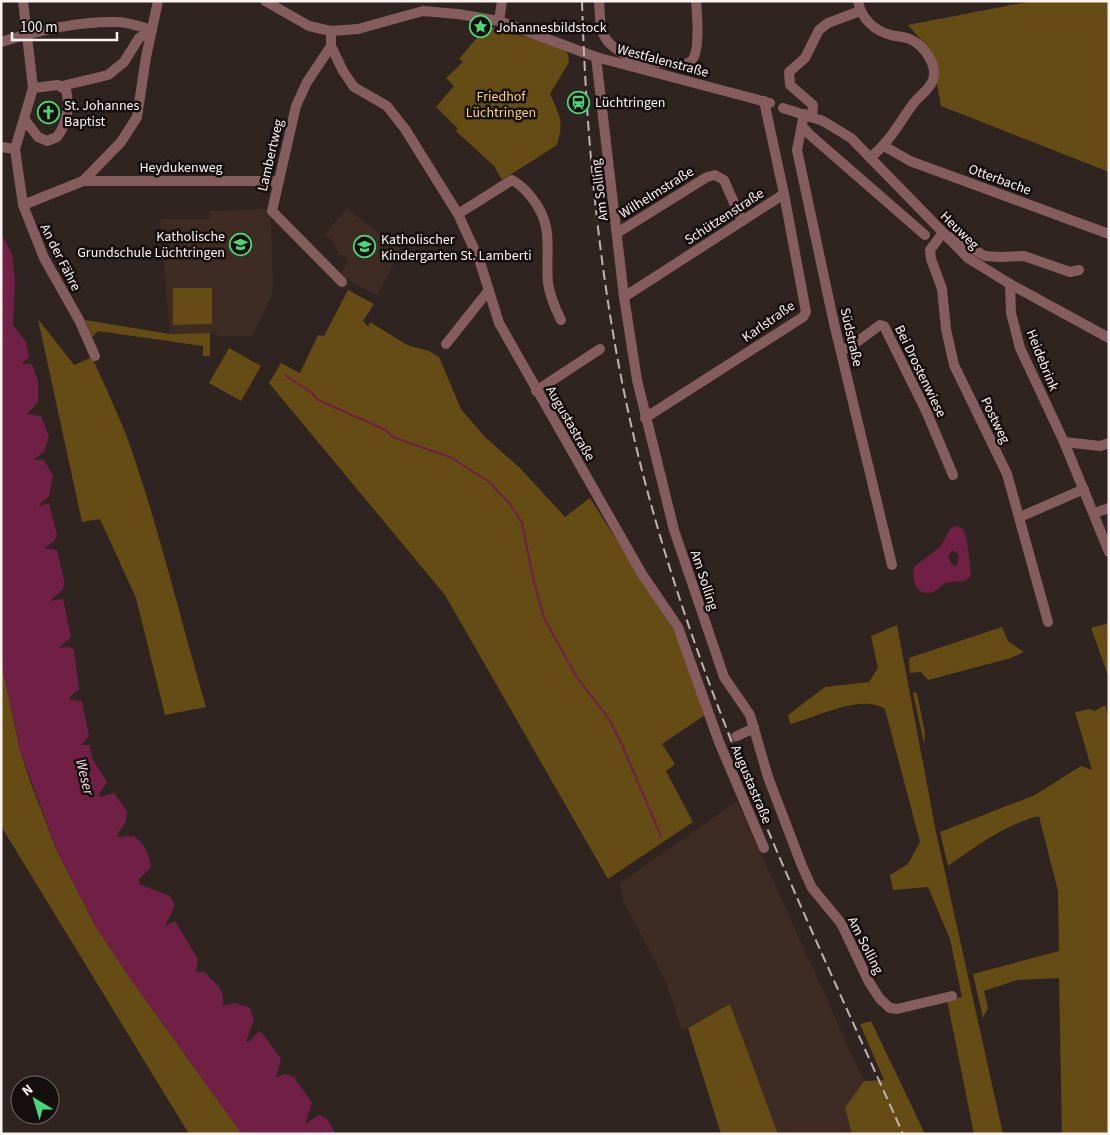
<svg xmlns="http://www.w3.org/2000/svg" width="1110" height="1135" font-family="'Source Sans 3',sans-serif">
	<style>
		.built { fill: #3d2b24 }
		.green { fill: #644c14 }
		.water { fill: #702045; fill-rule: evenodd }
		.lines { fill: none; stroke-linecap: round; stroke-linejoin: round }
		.stream { stroke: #702045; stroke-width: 2 }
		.minor-tunnel { stroke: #4e433f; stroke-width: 10; stroke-dasharray: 10 5; stroke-linecap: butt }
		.minor { stroke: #855d5e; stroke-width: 10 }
		.rail { stroke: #bdb4b1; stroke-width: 2; stroke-dasharray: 10 5; stroke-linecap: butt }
		.labels { text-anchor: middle; stroke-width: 5; stroke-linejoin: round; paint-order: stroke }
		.poi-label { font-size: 14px; fill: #fbf3f0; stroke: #140e0d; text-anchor: start }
		.street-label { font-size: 14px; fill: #fbf3f0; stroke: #140e0d }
		.park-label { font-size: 14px; fill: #facf76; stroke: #140e0d }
		.water-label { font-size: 15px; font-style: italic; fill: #f4dbe3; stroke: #140e0d }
	</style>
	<rect width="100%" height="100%" fill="#302420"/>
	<g class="built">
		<path d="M 347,208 L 403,252 L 395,261 L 377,296 L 342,276 L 340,273 L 348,262 L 344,255 L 339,255 L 333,241 L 324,235 Z"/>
		<path d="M 268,209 L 271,221 L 273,288 L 270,300 L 252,336 L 219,336 L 210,333 L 170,334 L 160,219 L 209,219 L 210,211 Z"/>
		<path d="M 737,801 L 864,1081 L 845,1108 L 852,1134 L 778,1134 L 730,1004 L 682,1031 L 666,982 L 624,903 L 620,883 Z"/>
	</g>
	<g class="green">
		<path d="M 1032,1 L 1109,1 L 1109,172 L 941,106 L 931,51 L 908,25 Z"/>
		<path d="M 487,26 L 562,47 L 568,54 L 569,62 L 550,94 C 560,117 564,119 557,145 L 502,180 L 494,166 L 456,131 L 458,129 L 436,107 L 454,86 L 446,78 L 463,62 L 459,59 Z"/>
		<path d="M 173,288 L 212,288 L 212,324 L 173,325 Z"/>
		<path d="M 348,290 L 374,304 L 363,321 L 368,327 L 370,322 L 407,345 L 429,351 L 439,357 L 461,409 L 485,437 L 520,468 L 565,517 L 590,498 L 674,630 L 705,715 L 662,744 L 675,764 L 666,771 L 693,822 L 608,879 L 445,595 L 269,383 L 281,363 L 300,373 L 318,335 L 324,336 Z"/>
		<path d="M 38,319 L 74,365 L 92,357 C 105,387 120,417 131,448 C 160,533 181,621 206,707 L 165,715 L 136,598 L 100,519 L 82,522 Z"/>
		<path d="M 85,320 L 170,334 L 210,333 L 210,356 L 203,356 L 203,346 L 98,331 L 92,337 Z"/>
		<path d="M 229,348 L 261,366 L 241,401 L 209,383 Z"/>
		<path d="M 1109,623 L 1109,678 L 1091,628 Z"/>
		<path d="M 897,625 L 936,832 L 1003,1134 L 974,1134 L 947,1000 L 962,997 L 950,939 L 928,887 L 893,890 L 890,875 L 908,864 L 920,842 L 885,709 C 860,693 816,718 790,724 L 788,715 L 825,687 L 869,682 L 878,668 L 871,636 Z"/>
		<path d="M 1002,627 L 1008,641 L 1024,652 L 1011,658 L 928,680 L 921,672 L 910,673 L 909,658 Z"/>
		<path d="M 1,661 L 20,750 L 30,781 L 56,849 L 96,927 L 130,978 L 242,1134 L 189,1134 L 1,826 Z"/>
		<path d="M 913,692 L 917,693 L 925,733 L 924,744 Z"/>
		<path d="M 1105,705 L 1109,721 L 1109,1134 L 1062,1134 L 1059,978 L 1017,980 L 984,991 L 988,1008 L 983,1018 L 973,974 L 1059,951 L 1058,891 L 1039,816 C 1006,824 975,847 948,866 L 940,832 L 1035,795 L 1081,766 L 1092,770 L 1075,712 L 1089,709 L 1095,711 Z"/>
		<path d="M 730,1004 L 778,1134 L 721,1134 L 688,1028 Z"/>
		<path d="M 871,1021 L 925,1134 L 852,1134 L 845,1108 L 864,1081 L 884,1080 L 860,1024 Z"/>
	</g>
	<g class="water">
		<path d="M 1,233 L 12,254 L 15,281 L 13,325 L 26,342 L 29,357 L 21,364 L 32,364 L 38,381 L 38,402 L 27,414 L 41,416 L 49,437 L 44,452 L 33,460 L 44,460 L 53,476 L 49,496 L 39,505 L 40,506 L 49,503 L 57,535 L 54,541 L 44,548 L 57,550 L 64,581 L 63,589 L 50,601 L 63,599 L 71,637 L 59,648 L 69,647 L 74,650 L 79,689 L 70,697 L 70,700 L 82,701 L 89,736 L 81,745 L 90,745 L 92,758 L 107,782 L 99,794 L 100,797 L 114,793 L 127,811 L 126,821 L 116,837 L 134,836 C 145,845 149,853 151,867 L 139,879 L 139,884 L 170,896 L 175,905 L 165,926 L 175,921 L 198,959 L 196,972 L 205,972 C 216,986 225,987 223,1006 L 235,1003 L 250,1008 L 254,1020 L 246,1041 L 249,1042 L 259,1031 L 262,1033 L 281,1059 L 276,1078 L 284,1074 L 294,1077 L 312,1103 L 305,1124 L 319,1115 L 327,1119 L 336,1134 L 242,1134 L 130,978 L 96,927 L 56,849 L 20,750 L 1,661 Z"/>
		<path d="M 957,526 L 963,529 L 967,540 L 971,576 L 965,581 C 959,582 951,581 946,583 C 941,585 938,590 933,592 C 915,598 912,578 914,567 L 940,547 L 951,528 ZM 952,550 L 959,555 L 957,566 L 953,566 L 948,557 Z"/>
	</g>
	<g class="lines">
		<path class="stream" d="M 285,375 L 312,393 L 318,400 L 386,430 L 393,437 L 452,458 L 489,482 L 510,504 L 522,523 L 533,578 L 544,618 L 576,676 L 609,719 L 623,747 L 661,836"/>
		<path class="minor-tunnel" d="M 729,739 L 737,736"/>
		<g class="minor">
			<path d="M 23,1 L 33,88 L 15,149 L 23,205 L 44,258 L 79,320 L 95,356"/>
			<path d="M 265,1 L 309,26 L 331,31 L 358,29 L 423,11 L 458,14 L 499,21 L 596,57 L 770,103"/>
			<path d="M 599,1 C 601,35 600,41 631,58 L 631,63"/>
			<path d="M 858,1 C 861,18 874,31 891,35 C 897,37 903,36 910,39 C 923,45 938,64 933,80 C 930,89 919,96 913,104 C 899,123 889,143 870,158"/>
			<path d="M 499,21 L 502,1"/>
			<path d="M 331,31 L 331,46 L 343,71 L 354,87 L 387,106 L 405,129 L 458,214 L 480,262 L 499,323 L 642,574 L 678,627 L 719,742 L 764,848"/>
			<path d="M 1,42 C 36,31 81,21 117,22 C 128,22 141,27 152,30"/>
			<path d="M 331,46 L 307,82 L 296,106 L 272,211 L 342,282"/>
			<path d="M 596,57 L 624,297 L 637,380 L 674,530 L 724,677 L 750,715 L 768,777 L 802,866 L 812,888 L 841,923 L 869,982 L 880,999 L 890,1008 L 897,1009 L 952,996"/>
			<path d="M 631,58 C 642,60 680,68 690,62 C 701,55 697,14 696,1"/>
			<path d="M 62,86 L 108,75 L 124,62 L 139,38 L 152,30"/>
			<path d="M 783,108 L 823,121 L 851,138 L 968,258 L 1010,284 L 1109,338"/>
			<path d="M 804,114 L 797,150 L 833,319 L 892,565"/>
			<path d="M 812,117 L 813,105 L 790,85 L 789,72 L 805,58 L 819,30 L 828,23 L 860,11"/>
			<path d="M 25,120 L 38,137 L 47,141 L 57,137 C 67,124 70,105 66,90 L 58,85 L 33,88"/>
			<path d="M 803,127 L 809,134 L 925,235"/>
			<path d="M 884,146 L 910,161 L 1109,234"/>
			<path d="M 1,147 L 15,149"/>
			<path d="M 83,181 L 278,181"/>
			<path d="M 23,205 L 83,181 L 121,142 L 137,117 L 146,57 L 158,1"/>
			<path d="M 458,214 L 512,180 C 521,185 526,190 532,198 C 555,227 545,250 548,283 C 550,297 555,308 561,320"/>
			<path d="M 617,233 L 707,177 L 715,175 L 724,180 L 742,221"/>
			<path d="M 942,234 L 930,250 L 931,259 L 942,289 L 946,329 L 954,365 L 1007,474 L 1048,622"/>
			<path d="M 949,239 L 952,237 L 985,256 L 1000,257 L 1024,256 L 1070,272 L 1079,270"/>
			<path d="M 1010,284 L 1011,313 L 1020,348 L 1064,442 L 1109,552"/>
			<path d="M 624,297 L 784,194"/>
			<path d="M 446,344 L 489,290"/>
			<path d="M 841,350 L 850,347 L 880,325 L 884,326 L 927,413 L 953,475"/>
			<path d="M 536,391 L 600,349"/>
			<path d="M 645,418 L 803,317 L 806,312 L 784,194 L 764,101"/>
			<path d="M 1064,442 L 1100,446 L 1109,443"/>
			<path d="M 1094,513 L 1109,508"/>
			<path d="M 1020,517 L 1084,489"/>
			<path d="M 737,736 L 754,728"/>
		</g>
		<path class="rail" d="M 582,1 C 587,168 605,336 649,497 C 709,718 810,925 903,1134"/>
	</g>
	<defs>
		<symbol id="sight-ring" viewBox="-11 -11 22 22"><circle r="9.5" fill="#140e0d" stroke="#48d779" stroke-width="1.5"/><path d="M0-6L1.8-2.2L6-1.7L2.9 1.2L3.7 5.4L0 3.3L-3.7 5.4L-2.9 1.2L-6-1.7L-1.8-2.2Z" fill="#48d779"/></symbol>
		<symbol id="station-ring" viewBox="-11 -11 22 22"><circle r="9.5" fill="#140e0d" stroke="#48d779" stroke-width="1.5"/><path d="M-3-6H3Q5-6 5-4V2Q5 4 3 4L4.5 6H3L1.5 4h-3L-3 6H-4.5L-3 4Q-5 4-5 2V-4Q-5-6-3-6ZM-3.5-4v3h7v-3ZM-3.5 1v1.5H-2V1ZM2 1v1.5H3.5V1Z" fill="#48d779"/></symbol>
		<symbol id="church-ring" viewBox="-11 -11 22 22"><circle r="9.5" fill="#140e0d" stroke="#48d779" stroke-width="1.5"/><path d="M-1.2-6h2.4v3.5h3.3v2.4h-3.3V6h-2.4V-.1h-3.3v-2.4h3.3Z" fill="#48d779"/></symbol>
		<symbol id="school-ring" viewBox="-11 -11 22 22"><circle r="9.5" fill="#140e0d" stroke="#48d779" stroke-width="1.5"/><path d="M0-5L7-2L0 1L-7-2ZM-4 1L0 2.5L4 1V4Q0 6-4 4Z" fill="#48d779"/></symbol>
	</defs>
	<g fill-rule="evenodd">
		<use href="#sight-ring" x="468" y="14" width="25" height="25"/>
		<use href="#station-ring" x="566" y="90" width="25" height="25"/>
		<use href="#church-ring" x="36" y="100" width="25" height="25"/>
		<use href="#school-ring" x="228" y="232" width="25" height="25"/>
		<use href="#school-ring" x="352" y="234" width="25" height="25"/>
	</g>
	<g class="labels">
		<g class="poi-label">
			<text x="496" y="32">Johannesbildstock</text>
			<text x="595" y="107">Lüchtringen</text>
			<text x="64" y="110">St. Johannes<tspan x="64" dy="16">Baptist</tspan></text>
			<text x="225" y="241" text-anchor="end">Katholische<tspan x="225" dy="16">Grundschule Lüchtringen</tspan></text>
			<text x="381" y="244">Katholischer<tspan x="381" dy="16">Kindergarten St. Lamberti</tspan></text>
		</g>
		<g class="street-label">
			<text transform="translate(663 60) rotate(15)" y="5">Westfalenstraße</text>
			<text transform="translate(270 155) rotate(-77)" y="5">Lambertweg</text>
			<text x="181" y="172">Heydukenweg</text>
			<text transform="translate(1000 179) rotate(20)" y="5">Otterbache</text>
			<text transform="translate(599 190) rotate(-97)" y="5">Am Solling</text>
			<text transform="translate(656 192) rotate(-32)" y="5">Wilhelmstraße</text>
			<text transform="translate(724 216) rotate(-33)" y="5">Schützenstraße</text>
			<text transform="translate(960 230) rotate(44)" y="5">Heuweg</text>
			<text transform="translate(61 257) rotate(63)" y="5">An der Fähre</text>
			<text transform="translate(768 321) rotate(-35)" y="5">Karlstraße</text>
			<text transform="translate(852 337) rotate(77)" y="5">Südstraße</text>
			<text transform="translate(1043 360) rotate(68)" y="5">Heidebrink</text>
			<text transform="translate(921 371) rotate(64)" y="5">Bei Drostenwiese</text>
			<text transform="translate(996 420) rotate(64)" y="5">Postweg</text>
			<text transform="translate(571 423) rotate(60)" y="5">Augustastraße</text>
			<text transform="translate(705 580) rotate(72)" y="5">Am Solling</text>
			<text transform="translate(752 784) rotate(67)" y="5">Augustastraße</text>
			<text transform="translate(866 945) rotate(63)" y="5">Am Solling</text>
		</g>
		<g class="park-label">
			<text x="501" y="101">Friedhof<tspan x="501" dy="16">Lüchtringen</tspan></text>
		</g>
		<g class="water-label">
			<text transform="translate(85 777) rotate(76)" y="5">Weser</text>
		</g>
	</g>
	<rect width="1110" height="1135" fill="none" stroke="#fbf3f0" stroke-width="5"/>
	<g transform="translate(35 1100) rotate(322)"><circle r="24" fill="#140e0d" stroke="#706a68"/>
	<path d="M0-4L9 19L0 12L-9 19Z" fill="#48d779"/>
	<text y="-8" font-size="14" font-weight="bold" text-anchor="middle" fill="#fbf3f0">N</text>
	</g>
	<path d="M12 32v8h105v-8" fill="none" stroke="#fbf3f0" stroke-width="2.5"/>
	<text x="20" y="32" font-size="15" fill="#fbf3f0" stroke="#140e0d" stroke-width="4" paint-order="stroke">100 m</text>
</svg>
